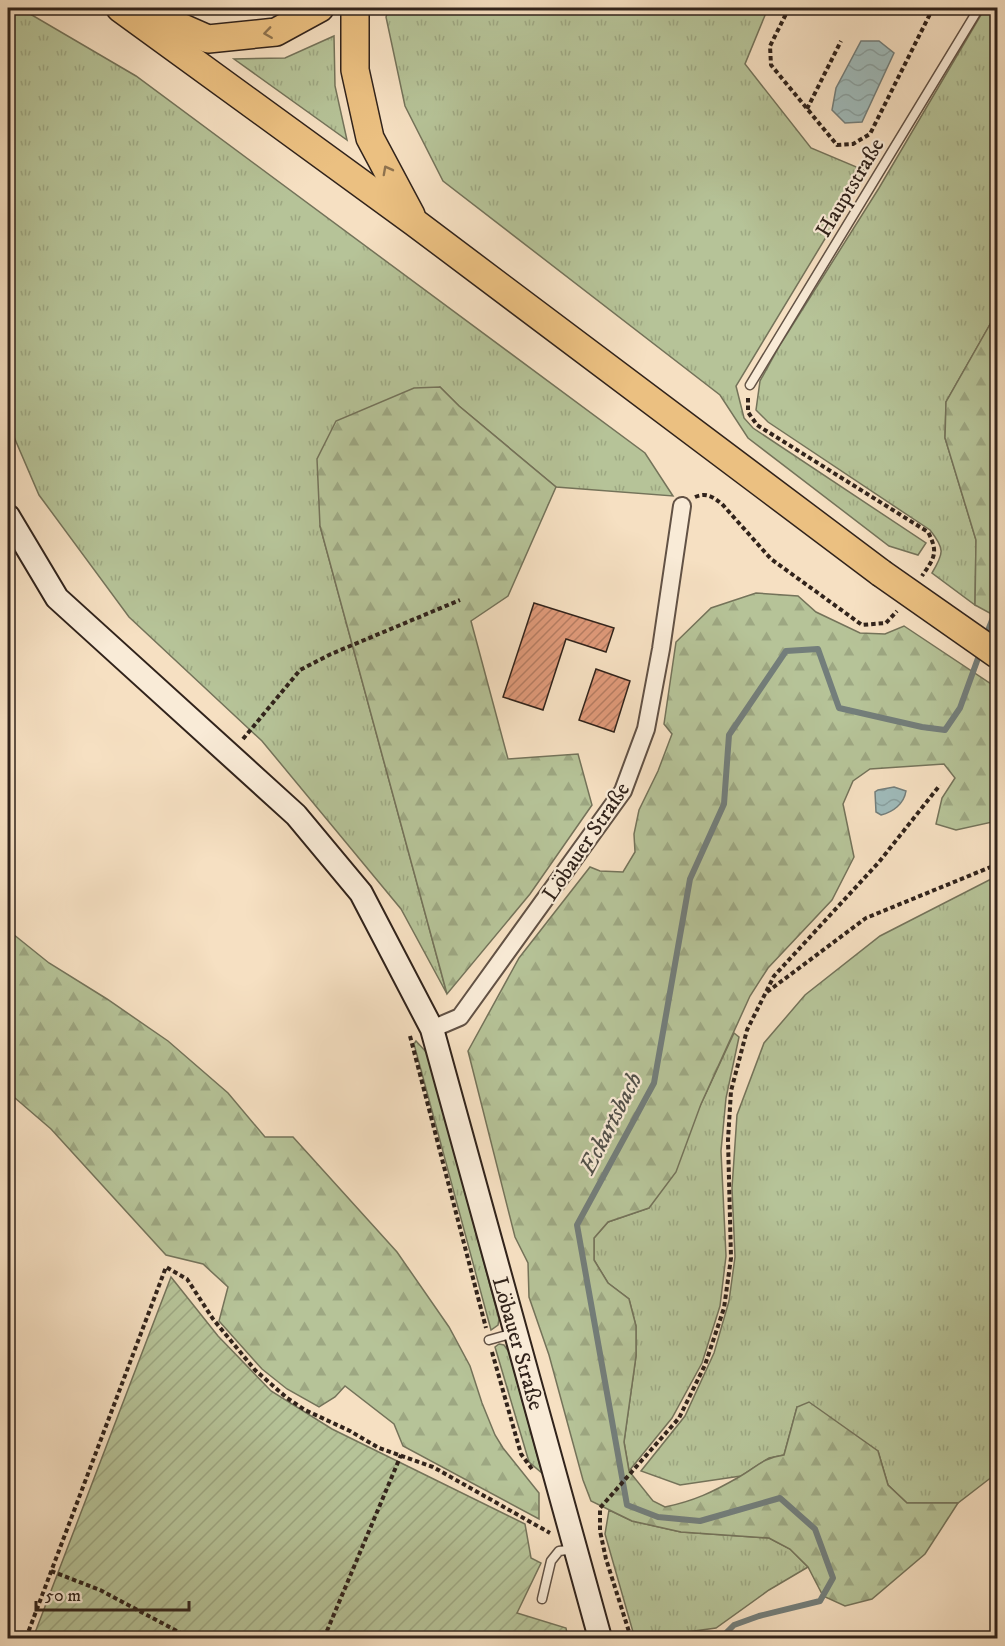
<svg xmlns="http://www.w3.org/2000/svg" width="1005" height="1646" font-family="'IM FELL DW Pica',serif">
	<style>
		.grass { fill: url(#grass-tufts); stroke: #74735a; stroke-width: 1.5 }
		.forest { fill: url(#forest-firs); stroke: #74735a; stroke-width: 1.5 }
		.garden { fill: url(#garden-furrows); stroke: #74735a; stroke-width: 1.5 }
		.water { fill: url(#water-waves); stroke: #737e7b; stroke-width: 1.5 }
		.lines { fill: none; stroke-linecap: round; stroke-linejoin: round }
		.stream { stroke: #737e7b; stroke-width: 6 }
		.building { fill: url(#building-hatch); stroke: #31231b; stroke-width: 1.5 }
		.service-casing { stroke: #625245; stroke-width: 11 }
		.minor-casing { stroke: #625245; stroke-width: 20 }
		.secondary-casing { stroke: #31231b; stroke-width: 26 }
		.trunk-casing { stroke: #31231b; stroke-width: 30 }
		.path { stroke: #31231b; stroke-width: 4; stroke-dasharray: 4.5 3; stroke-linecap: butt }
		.service { stroke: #f9ebd7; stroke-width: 8 }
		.minor { stroke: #f9ebd7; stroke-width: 16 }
		.secondary { stroke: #f9ebd7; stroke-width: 22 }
		.trunk { stroke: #ebc081; stroke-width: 27 }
		.trunk-bridge-casing { stroke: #31231b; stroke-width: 30; stroke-linecap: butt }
		.trunk-bridge { stroke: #ebc081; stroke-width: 27 }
		.oneway { stroke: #8e724e }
		.labels { text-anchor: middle; stroke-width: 4.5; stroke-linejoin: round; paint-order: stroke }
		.street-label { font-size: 22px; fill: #31231b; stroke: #f9ebd7 }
		.water-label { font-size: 24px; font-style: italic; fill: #52514b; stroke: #f9ebd7 }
	</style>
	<defs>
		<pattern id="grass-tufts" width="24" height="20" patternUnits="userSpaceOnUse" patternTransform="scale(1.5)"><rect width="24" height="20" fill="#b6c398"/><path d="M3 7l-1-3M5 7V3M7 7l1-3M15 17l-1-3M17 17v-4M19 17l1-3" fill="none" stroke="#9da782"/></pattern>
		<pattern id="forest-firs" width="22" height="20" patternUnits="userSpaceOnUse" patternTransform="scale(1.5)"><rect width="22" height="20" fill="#b6c398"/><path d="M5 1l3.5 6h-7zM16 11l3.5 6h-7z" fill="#9da782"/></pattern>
		<pattern id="garden-furrows" width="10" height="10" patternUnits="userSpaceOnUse" patternTransform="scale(1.5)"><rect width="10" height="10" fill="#b6c398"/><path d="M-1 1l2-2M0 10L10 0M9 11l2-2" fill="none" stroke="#9da782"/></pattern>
		<pattern id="water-waves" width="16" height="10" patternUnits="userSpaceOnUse" patternTransform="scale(1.5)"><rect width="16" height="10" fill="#9fbbbb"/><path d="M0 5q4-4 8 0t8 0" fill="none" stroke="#89a0a0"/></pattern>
		<pattern id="building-hatch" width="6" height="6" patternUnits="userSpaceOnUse" patternTransform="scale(1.5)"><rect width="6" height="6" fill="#e09a7a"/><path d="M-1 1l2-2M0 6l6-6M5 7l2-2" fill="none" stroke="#b67d63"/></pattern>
	</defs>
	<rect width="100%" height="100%" fill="#f6e0c2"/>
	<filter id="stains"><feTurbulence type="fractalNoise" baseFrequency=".00333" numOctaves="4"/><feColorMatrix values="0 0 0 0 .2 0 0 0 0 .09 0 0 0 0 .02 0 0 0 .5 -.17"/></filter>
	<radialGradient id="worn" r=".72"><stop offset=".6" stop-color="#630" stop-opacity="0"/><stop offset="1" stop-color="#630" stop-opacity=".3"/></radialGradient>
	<g class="grass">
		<path d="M 8,8 L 20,8 L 136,76 L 645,453 L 673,496 L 556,487 L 459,406 L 440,387 L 320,526 L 447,994 L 401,909 L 262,741 L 129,617 L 39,495 L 8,423 Z"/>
		<path d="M 389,8 L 768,8 L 745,64 L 811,148 L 866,171 L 736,386 L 744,418 L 753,428 L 926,543 L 918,555 L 889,546 L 748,438 L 720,395 L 443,181 L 405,106 L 386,17 Z"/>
		<path d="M 985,8 L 997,8 L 997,312 L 946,402 L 945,438 L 976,540 L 975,605 L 932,573 C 944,553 945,549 930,530 L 768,422 L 756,410 L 760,381 L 780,345 L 879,188 Z"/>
		<path d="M 334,36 L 335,86 L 347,140 L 234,59 L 285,58 Z"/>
		<path d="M 997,876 L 997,1473 L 958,1503 L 907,1503 L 888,1485 L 878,1451 L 797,1407 L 784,1455 L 769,1458 L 741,1476 L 680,1485 L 641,1471 L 685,1416 L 714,1353 L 729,1301 L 735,1257 L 732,1188 L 737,1115 L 764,1043 L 805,995 L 880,936 Z"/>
		<path d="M 734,1033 L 739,1037 L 726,1098 L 721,1151 L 726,1256 L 720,1306 L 702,1363 L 672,1418 L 629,1471 L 624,1442 L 636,1356 L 636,1326 L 629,1299 L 608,1283 L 594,1260 L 594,1238 L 608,1222 L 649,1208 L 701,1104 Z"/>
		<path d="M 416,1041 L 428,1054 L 499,1319 L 498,1325 L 491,1330 L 414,1044 Z"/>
		<path d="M 499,1344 L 504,1345 L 509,1352 L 542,1473 L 529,1462 L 495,1347 Z"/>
		<path d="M 609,1510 L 632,1521 L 681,1532 L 769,1538 L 790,1549 L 808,1567 L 769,1590 L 716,1628 L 643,1638 L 633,1632 L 605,1534 Z"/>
	</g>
	<g class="forest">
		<path d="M 997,312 L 997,617 L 975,605 L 976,540 L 945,438 L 946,402 Z"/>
		<path d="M 440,387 L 459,406 L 556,487 L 508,596 L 471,621 L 508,759 L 578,754 L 592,805 L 530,894 L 447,994 L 320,526 L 317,459 L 336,421 L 414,388 Z"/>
		<path d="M 756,593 L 798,596 L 816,612 L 860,633 L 885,634 L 904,626 L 997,688 L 997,821 L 956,830 L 936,824 L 942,798 L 955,778 L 944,764 L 870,769 L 853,781 L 843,804 L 854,857 L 832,900 L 768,968 L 750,996 L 701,1104 L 676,1172 L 649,1208 L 608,1222 L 594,1238 L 594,1260 L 608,1283 L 629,1299 L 636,1326 L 636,1356 L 624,1442 L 629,1471 L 653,1501 L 665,1507 C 694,1501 713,1492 739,1477 C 757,1467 762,1458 784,1455 L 797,1407 L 809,1402 L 878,1451 L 888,1485 L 907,1503 L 958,1503 L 925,1554 L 872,1599 L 845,1606 L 823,1596 L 808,1567 L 790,1549 L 769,1538 L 681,1532 L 632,1521 L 591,1501 L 583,1480 L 549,1355 L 529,1297 L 528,1263 L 515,1237 L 468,1051 L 519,958 L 590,867 L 600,871 L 623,872 L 635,852 L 634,834 L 639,810 L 658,771 L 672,734 L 664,724 L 676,642 L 711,608 Z"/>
		<path d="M 8,930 L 49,963 L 107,999 L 168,1041 L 228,1093 L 265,1137 L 293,1137 L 397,1252 L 449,1327 L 470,1366 L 482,1403 L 495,1435 L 503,1448 L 539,1493 L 539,1519 L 403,1446 L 394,1424 L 345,1386 L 335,1397 L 319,1407 L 287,1389 L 262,1369 L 219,1321 L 228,1287 L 203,1264 L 166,1255 L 51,1129 L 8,1092 Z"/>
	</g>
	<path class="garden" d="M 171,1277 L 218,1336 L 271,1391 L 332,1429 L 525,1524 L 531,1558 L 541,1563 L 517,1613 L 566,1628 L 568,1638 L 33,1638 Z"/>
	<g class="water">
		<path d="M 861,41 L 879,41 L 894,53 L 862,122 L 845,123 L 832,110 L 836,88 Z"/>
		<path d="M 894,787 L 906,791 C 904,804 893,812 881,815 L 876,812 L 875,792 L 878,790 Z"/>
	</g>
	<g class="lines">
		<g class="stream">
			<path d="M 985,638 L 998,605"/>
			<path d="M 721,1638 L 734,1625 L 759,1616 L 820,1601 L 833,1578 L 815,1529 L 780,1498 L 700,1521 L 658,1517 L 627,1505 L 577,1225 L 654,1083 L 690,879 L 724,804 L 729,735 L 786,651 L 818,649 L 839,708 L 922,727 L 945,730 L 960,708 L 981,650"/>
		</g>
	</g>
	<g class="building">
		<path d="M 534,603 L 614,628 L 606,652 L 566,639 L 543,710 L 503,697 Z"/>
		<path d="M 596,669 L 630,681 L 614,732 L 579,720 Z"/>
	</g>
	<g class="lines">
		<defs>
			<g id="service">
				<path d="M 750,385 L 979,8"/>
				<path d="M 489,1340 L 514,1333"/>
				<path d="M 542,1599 L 551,1561 L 559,1551 L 576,1549"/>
			</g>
			<path id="minor" d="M 432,1029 L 460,1017 L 623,791 L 646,729 L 661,649 L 682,506"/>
			<path id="secondary" d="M 8,516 L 57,598 L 296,815 L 361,893 L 432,1029 L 600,1638"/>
			<g id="trunk">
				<path d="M 120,8 L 414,222 L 881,573"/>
				<path d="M 355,8 L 355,70 L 370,138 L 411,215"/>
				<path d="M 142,10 L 208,39 L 276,32 L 320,8"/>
			</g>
		</defs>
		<use href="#service" class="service-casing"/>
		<use href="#minor" class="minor-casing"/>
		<use href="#secondary" class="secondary-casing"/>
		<use href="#trunk" class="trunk-casing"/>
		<g class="path">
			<path d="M 789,8 L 770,46 L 771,65 L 837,145 L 853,144 L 870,134 L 933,8"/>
			<path d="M 807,109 L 841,41"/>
			<path d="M 748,398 L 748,412 L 757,425 L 928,532 C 939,553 934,558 922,576"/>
			<path d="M 695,497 C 707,492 713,497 722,504 L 771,559 L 818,593 L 862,625 L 886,623 L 897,611"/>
			<path d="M 243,739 L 300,670 L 331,654 L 460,600"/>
			<path d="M 767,992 L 866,918 L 998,864"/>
			<path d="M 410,1036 L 486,1328"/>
			<path d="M 492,1352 L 521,1454 L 532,1469"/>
			<path d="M 51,1571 L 100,1590 L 190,1638"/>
			<path d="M 26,1638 L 166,1267 L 187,1279 L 213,1319 L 255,1370 L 287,1398 L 305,1410 L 350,1431 L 379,1448 L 433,1467 L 550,1533"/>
			<path d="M 324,1638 L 401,1455"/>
			<path d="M 631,1638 L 606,1559 L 600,1531 L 600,1508 L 679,1418 L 705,1365 L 724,1308 L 731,1258 L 728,1140 L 731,1091 L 747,1030 L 774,976 L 879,862 L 940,785"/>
		</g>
		<use href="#service" class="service"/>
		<use href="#minor" class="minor"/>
		<use href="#secondary" class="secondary"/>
		<use href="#trunk" class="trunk"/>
		<defs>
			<path id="trunk-bridge" d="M 881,573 L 998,655"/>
		</defs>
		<use href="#trunk-bridge" class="trunk-bridge-casing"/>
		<use href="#trunk-bridge" class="trunk-bridge"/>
	</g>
	<defs><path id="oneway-chevron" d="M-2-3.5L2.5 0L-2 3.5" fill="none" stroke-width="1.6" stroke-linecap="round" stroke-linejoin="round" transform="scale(1.5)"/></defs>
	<g class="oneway">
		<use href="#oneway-chevron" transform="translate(268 33) rotate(172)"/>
		<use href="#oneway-chevron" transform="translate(387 170) rotate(-118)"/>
	</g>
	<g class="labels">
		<g class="street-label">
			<text transform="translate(849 187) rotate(-59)" y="8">Hauptstraße</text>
			<text transform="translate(585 841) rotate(-56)" y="8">Löbauer Straße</text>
			<text transform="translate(519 1343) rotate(74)" y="8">Löbauer Straße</text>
		</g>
		<g class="water-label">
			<text transform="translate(610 1123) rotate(-63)" y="8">Eckartsbach</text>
		</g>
	</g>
	<rect width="1005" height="1646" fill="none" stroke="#f6e0c2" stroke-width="30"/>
	<rect x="9" y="9" width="987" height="1628" fill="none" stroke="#31231b" stroke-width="3"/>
	<rect x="15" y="15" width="975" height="1616" fill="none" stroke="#31231b" stroke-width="1.5"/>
	<path d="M36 1601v9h153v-9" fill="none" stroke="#31231b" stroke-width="3"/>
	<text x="45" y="1601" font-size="18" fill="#31231b" stroke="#f9ebd7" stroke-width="4.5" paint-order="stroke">50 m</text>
	<rect width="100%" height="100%" filter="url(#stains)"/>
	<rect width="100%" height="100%" fill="url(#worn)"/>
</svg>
